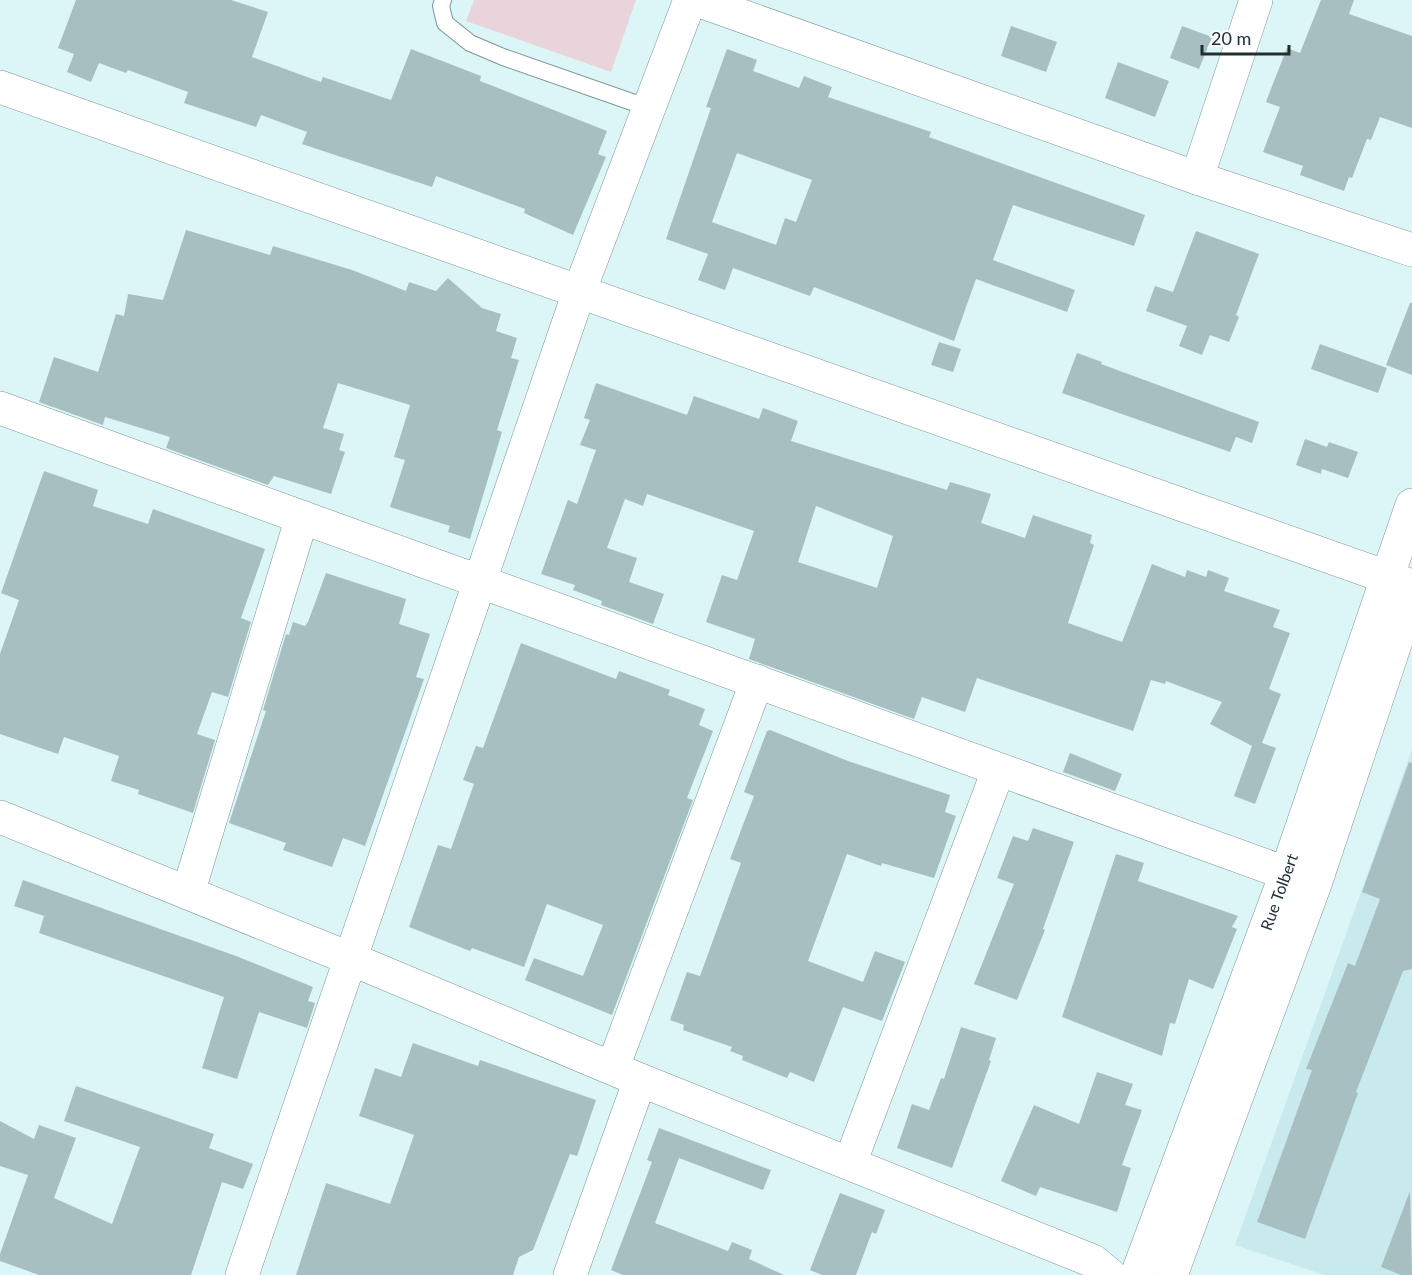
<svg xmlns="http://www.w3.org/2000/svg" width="1412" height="1275" font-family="Lato,sans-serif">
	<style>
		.built { fill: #c8eaed }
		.green { fill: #e9d4dc }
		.building { fill: #a7bfc0; fill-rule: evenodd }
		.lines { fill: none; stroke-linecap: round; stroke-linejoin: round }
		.lane-casing { stroke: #7e9596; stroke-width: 18 }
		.street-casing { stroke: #7e9596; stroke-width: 34 }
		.secondary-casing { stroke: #7e9596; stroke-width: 34 }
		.lane { stroke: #fff; stroke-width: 16 }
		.street { stroke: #fff; stroke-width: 33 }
		.secondary { stroke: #fff; stroke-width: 33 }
		.labels { text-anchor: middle; stroke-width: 4.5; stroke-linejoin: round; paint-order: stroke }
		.street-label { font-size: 16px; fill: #252e2f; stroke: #f9feff }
	</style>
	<rect width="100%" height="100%" fill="#dcf6f7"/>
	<path class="built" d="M 1412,749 L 1412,1275 L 1324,1275 L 1235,1245 Z"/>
	<path class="green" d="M 474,0 L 636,0 L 611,72 L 466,21 Z"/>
	<g class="building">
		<path d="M 76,0 L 231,0 L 268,12 L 252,57 L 321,82 L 323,77 L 391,100 L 411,49 L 481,76 L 480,81 L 607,131 L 598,154 L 606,157 L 573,235 L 524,213 L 525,209 L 436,176 L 432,187 L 302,144 L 307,132 L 261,115 L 256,127 L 184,103 L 188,92 L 128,70 L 126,73 L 99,63 L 91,82 L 67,72 L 74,54 L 58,48 Z"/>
		<path d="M 1321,0 L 1354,0 L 1349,14 L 1412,36 L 1412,128 L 1380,117 L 1371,140 L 1367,139 L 1352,178 L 1349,177 L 1344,191 L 1300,175 L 1303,166 L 1263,152 L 1280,107 L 1266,102 L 1274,81 L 1287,48 L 1300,53 Z"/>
		<path d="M 1011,26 L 1057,42 L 1046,72 L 1001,56 Z"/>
		<path d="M 1182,26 L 1212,37 L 1199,69 L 1170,58 Z"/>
		<path d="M 727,49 L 757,60 L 753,71 L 799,88 L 804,76 L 832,87 L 828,97 L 931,132 L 929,137 L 1145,215 L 1134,246 L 1013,205 L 993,260 L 1075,290 L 1067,312 L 976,279 L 954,341 L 814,287 L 810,296 L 733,268 L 725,290 L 698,280 L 708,254 L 666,239 L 711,108 L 706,107 ZM 737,153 L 812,180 L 796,222 L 785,218 L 776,245 L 712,222 Z"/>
		<path d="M 1118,62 L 1169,81 L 1155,117 L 1105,98 Z"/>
		<path d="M 186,230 L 270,255 L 273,246 L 352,270 L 406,291 L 409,282 L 436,291 L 448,278 L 482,308 L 501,314 L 496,331 L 517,338 L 511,358 L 519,360 L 497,430 L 502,432 L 470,539 L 448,532 L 450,526 L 390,507 L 405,460 L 394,457 L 410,405 L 338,383 L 323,428 L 344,434 L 339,450 L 345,452 L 331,494 L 274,476 L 268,485 L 166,448 L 170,437 L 105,417 L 103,425 L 39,402 L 54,357 L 98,372 L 116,314 L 124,316 L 128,294 L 163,300 Z"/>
		<path d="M 1196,231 L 1259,254 L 1236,315 L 1239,317 L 1229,342 L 1210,335 L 1202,355 L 1179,346 L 1187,326 L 1146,311 L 1155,286 L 1173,292 Z"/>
		<path d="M 1410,303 L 1412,303 L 1412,375 L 1386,365 Z"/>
		<path d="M 939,342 L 961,349 L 953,372 L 931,365 Z"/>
		<path d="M 1320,344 L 1387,368 L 1378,393 L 1311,369 Z"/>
		<path d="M 1077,353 L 1102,362 L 1101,364 L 1259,422 L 1252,443 L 1236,437 L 1230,452 L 1062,393 Z"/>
		<path d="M 596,383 L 687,415 L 694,396 L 759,419 L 763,408 L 798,421 L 791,441 L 947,490 L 950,482 L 991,494 L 981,523 L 1025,538 L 1033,515 L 1092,535 L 1090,543 L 1094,545 L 1068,623 L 1122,642 L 1152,564 L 1185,577 L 1187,570 L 1206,577 L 1208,570 L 1229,578 L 1224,591 L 1280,610 L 1273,627 L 1290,633 L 1269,689 L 1281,694 L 1262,743 L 1276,748 L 1255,804 L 1234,796 L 1252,746 L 1210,724 L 1222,702 L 1166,681 L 1165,684 L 1151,680 L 1133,731 L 977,678 L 965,712 L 922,697 L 914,719 L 749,659 L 755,639 L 706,622 L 722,575 L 737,580 L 754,531 L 647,494 L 643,506 L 625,499 L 607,548 L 637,558 L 629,582 L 664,594 L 653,624 L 601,605 L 602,601 L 573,590 L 575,585 L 541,574 L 568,500 L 577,504 L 596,450 L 580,445 L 590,420 L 584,418 ZM 816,506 L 893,536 L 877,588 L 798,562 Z"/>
		<path d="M 1305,439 L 1327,447 L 1329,442 L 1358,452 L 1348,478 L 1322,469 L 1321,474 L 1296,465 Z"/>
		<path d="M 44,471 L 98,490 L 93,506 L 148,524 L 153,509 L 265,549 L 241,618 L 251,622 L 228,697 L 212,692 L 197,734 L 215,740 L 193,813 L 138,794 L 139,790 L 111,781 L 119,756 L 64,737 L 58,754 L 0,734 L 0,654 L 19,600 L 1,593 Z"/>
		<path d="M 326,573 L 406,599 L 399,624 L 430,634 L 416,677 L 424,679 L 365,846 L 343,838 L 332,867 L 283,850 L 286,843 L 229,823 L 266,711 L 263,710 L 286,634 L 289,635 L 293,622 L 305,626 L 308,622 Z"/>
		<path d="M 521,643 L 616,679 L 619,671 L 670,690 L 668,695 L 705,709 L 699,725 L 713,731 L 687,798 L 693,800 L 612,1015 L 525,980 L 534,958 L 583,976 L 603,925 L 547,904 L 524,967 L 472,948 L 470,951 L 409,927 L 438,845 L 451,849 L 474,784 L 463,780 L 476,746 L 483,748 Z"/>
		<path d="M 770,730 L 848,761 L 950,795 L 945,812 L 956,816 L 934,878 L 882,863 L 881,866 L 847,854 L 808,961 L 863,982 L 875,951 L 905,962 L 882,1021 L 843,1007 L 814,1082 L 790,1072 L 787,1078 L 742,1060 L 743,1056 L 730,1051 L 732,1047 L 683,1030 L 684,1025 L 670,1020 L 687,972 L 700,976 L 741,863 L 730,859 L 754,796 L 744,792 L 767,731 Z"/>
		<path d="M 1070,753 L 1122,774 L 1115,791 L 1063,772 Z"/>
		<path d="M 1409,762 L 1412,763 L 1412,969 L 1403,971 L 1356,1092 L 1358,1093 L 1305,1239 L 1257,1222 L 1312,1070 L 1306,1069 L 1348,963 L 1355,966 L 1380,899 L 1362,892 Z"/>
		<path d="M 1033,828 L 1074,842 L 1043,929 L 1045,930 L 1017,1000 L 974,984 L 1014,884 L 997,878 L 1013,836 L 1028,841 Z"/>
		<path d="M 1116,854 L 1144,863 L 1138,881 L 1238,916 L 1232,927 L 1237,929 L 1213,989 L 1189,979 L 1175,1024 L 1170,1023 L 1162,1056 L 1062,1017 Z"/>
		<path d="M 23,880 L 236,956 L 313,987 L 308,1001 L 315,1003 L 307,1028 L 259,1012 L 237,1079 L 202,1068 L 224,997 L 39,933 L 44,916 L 14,906 Z"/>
		<path d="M 961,1027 L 996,1038 L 989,1060 L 991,1061 L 952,1168 L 897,1148 L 912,1104 L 929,1110 L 941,1078 L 944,1079 Z"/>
		<path d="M 413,1043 L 478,1066 L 480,1060 L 596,1100 L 577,1156 L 570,1154 L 533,1250 L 519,1257 L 513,1275 L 296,1275 L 326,1183 L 390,1204 L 414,1135 L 359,1116 L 375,1068 L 401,1077 Z"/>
		<path d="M 1097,1072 L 1133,1084 L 1125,1105 L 1142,1110 L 1122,1165 L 1131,1168 L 1117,1212 L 1040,1187 L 1036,1196 L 1001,1181 L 1034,1105 L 1079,1124 Z"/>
		<path d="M 76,1086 L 214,1134 L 209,1148 L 253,1164 L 243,1189 L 222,1182 L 191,1275 L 39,1275 L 0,1261 L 0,1254 L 28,1175 L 0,1166 L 0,1121 L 34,1139 L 39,1125 L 76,1138 L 54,1198 L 112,1224 L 140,1147 L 64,1121 Z"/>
		<path d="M 659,1128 L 771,1170 L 763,1190 L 679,1158 L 655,1223 L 728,1251 L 732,1242 L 752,1250 L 749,1259 L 784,1275 L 623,1275 L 611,1270 L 652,1162 L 647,1160 Z"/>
		<path d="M 1410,1191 L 1412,1275 L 1401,1275 L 1381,1267 Z"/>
		<path d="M 840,1193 L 885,1210 L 876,1234 L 872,1232 L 856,1275 L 822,1275 L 810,1270 Z"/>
	</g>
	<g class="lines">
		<defs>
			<path id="lane" d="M 443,0 L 441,6 L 445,23 L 470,43 L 503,57 L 649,108"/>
			<g id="street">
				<path d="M 697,0 L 1197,178 L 1412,250"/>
				<path d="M 0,87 L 1412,586"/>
				<path d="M 1197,178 L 1256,0"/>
				<path d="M 0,408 L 1313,883"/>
				<path d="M 188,893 L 302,517"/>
				<path d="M 613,1067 L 757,681"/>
				<path d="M 850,1163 L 998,771"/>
				<path d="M 242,1275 L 579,292 L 690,0"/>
				<path d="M 570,1275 L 640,1080"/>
			</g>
			<g id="secondary">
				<path d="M 0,817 L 351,959 L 640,1080 L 1093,1261 L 1110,1275"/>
				<path d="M 1137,1275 L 1286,874 L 1412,505"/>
				<path d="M 1171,1275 L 1315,884 L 1412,593"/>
			</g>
		</defs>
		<use href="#lane" class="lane-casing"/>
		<use href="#street" class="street-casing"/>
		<use href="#secondary" class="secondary-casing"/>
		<use href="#lane" class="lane"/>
		<use href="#street" class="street"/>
		<use href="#secondary" class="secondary"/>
	</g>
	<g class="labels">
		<g class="street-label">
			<text transform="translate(1279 892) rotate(-70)" y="6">Rue Tolbert</text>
		</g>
	</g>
	<path d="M1202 45v9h87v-9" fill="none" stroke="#252e2f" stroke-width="3"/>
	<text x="1211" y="45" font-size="18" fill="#252e2f" stroke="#f9feff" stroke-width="4.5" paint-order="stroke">20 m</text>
</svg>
